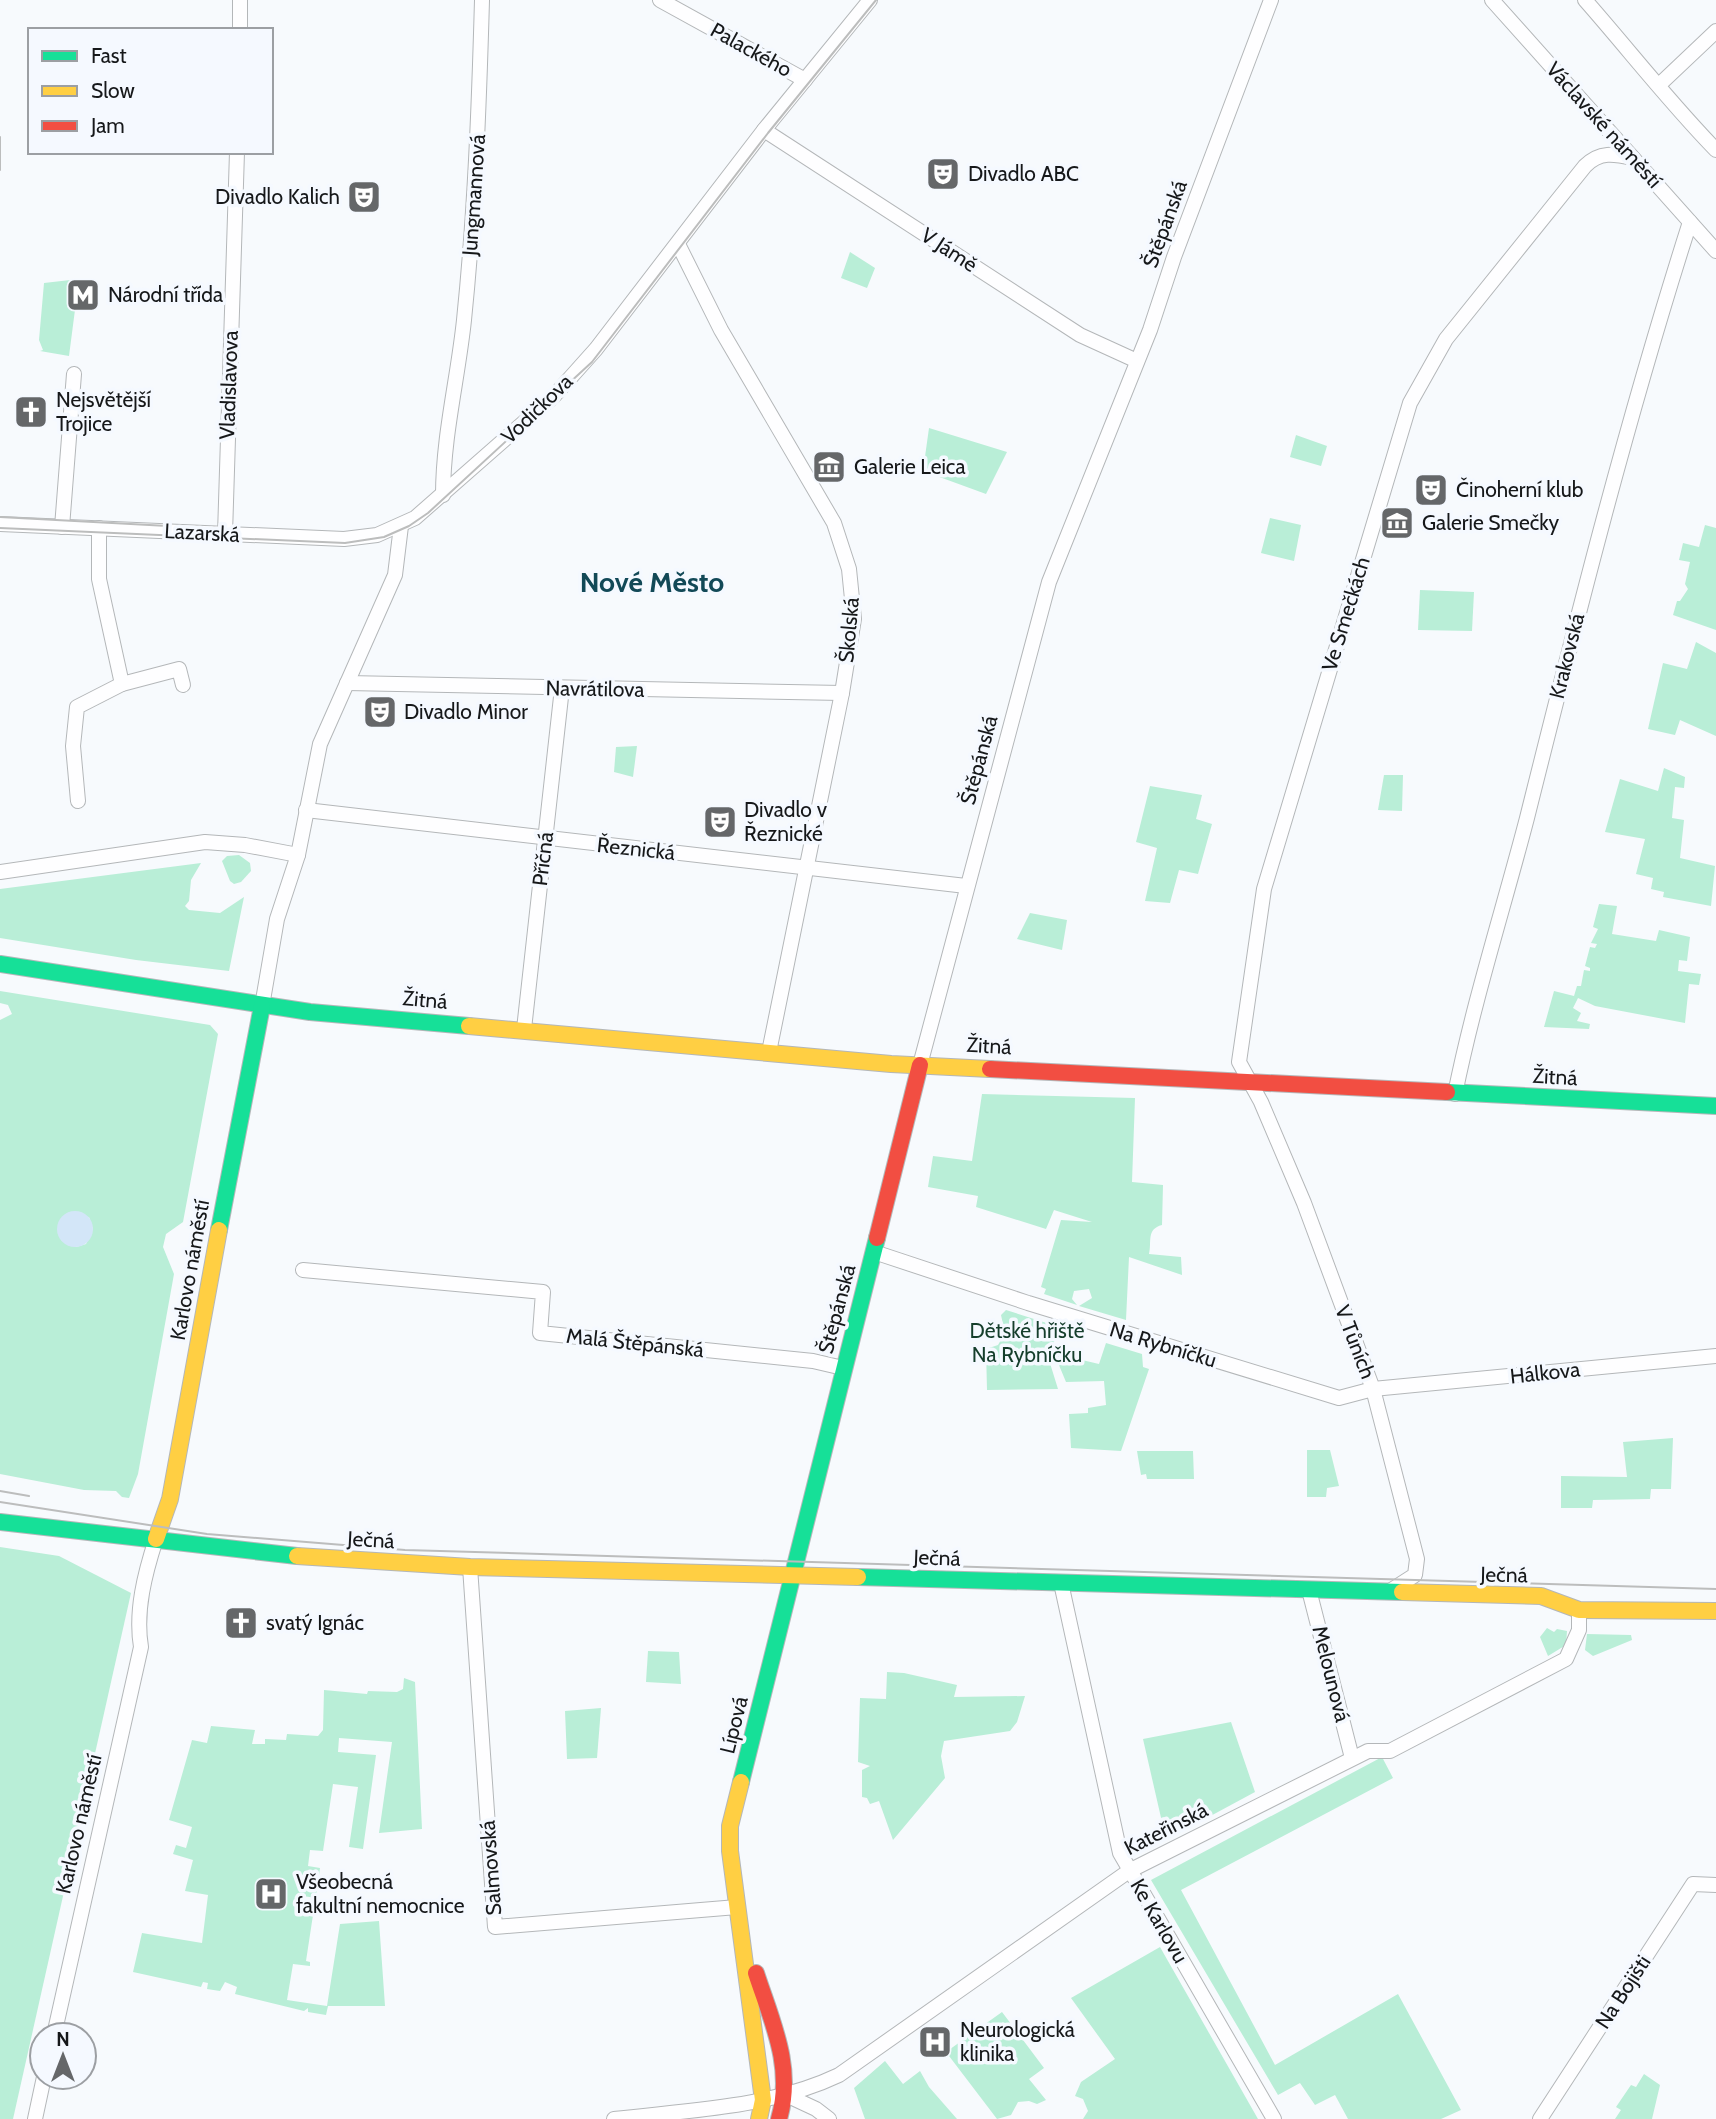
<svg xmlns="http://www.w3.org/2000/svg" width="1716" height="2119" font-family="Cabin,sans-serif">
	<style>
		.green { fill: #b9eed7; fill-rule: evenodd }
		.water { fill: #d3e6f8 }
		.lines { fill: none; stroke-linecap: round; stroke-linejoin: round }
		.street-casing { stroke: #b4b7b9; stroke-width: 16 }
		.fast-casing { stroke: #b4b7b9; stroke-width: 18 }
		.slow-casing { stroke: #b4b7b9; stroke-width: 18 }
		.jam-casing { stroke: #b4b7b9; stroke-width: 18 }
		.street { stroke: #fefeff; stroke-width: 14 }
		.fast { stroke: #16e098; stroke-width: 16 }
		.slow { stroke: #ffcf43; stroke-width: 16 }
		.jam { stroke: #f24e42; stroke-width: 16 }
		.tram { stroke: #bcbdbd; stroke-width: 2 }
		.labels { text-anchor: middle; stroke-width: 7; stroke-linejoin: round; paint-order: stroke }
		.street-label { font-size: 21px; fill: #16181a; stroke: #f5f9ff }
		.poi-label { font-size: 21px; fill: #16181a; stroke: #f5f9ff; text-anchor: start }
		.park-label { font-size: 21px; fill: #153e2c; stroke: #f5f9ff }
		.district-label { font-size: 28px; font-weight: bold; fill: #124957; stroke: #f5f9ff }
	</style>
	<rect width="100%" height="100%" fill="#f7fafd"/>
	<g class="green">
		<path d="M 850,252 L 875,268 L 867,288 L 841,278 Z"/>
		<path d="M 79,279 L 69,356 L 40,351 L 43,350 L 39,340 L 44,283 Z"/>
		<path d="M 929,428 L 1007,452 L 986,494 L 923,471 Z"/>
		<path d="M 1296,435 L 1327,446 L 1321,466 L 1290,457 Z"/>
		<path d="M 1270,518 L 1301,525 L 1294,561 L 1261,553 Z"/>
		<path d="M 1705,525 L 1716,528 L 1716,630 L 1673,615 L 1677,601 L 1680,601 L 1688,589 L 1685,584 L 1690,562 L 1679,560 L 1683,543 L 1699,547 Z"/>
		<path d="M 1420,590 L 1474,592 L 1472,631 L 1418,630 Z"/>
		<path d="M 1696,642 L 1716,653 L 1716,736 L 1680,720 L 1675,735 L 1648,729 L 1663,663 L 1687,669 Z"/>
		<path d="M 637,746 L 633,777 L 614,772 L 616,747 Z"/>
		<path d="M 1664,768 L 1685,777 L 1684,788 L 1675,787 L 1672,818 L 1684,820 L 1680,858 L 1715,866 L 1711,906 L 1663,897 L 1664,892 L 1651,889 L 1653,878 L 1636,874 L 1645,839 L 1605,832 L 1620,779 L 1658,791 Z"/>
		<path d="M 1384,775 L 1403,775 L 1402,811 L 1378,810 Z"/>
		<path d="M 1150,786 L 1202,795 L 1196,819 L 1212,824 L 1198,874 L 1179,870 L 1170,903 L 1145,901 L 1157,848 L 1136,842 Z"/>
		<path d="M 239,855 L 250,863 L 251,871 L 241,882 L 234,884 L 230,881 L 222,861 L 227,856 Z"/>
		<path d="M 201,863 L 191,880 L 189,901 L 185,906 L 189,910 L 220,913 L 244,897 L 229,971 L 136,960 L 0,938 L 0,889 Z"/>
		<path d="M 1599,904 L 1617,906 L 1612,934 L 1656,941 L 1659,930 L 1690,937 L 1687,961 L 1679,960 L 1678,971 L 1701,974 L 1699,985 L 1689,984 L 1685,1023 L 1595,1006 L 1578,998 L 1573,1008 L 1581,1013 L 1577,1021 L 1590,1024 L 1589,1029 L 1544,1027 L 1554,991 L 1574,996 L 1577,986 L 1581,986 L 1584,970 L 1590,971 L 1590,968 L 1585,966 L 1590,947 L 1595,948 L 1597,944 L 1591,943 L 1598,929 L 1593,927 Z"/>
		<path d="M 1030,913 L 1067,920 L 1062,950 L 1017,939 Z"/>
		<path d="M 0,991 L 210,1025 L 218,1034 L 183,1222 L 166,1234 L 163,1247 L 174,1274 L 138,1474 L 129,1498 L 122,1497 L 116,1491 L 84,1490 L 0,1474 L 0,1020 L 12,1014 L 8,1005 L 0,1003 ZM 89,1217 L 93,1229 L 86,1244 L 76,1247 L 61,1240 Z"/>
		<path d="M 982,1094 L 1135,1098 L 1132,1182 L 1163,1185 L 1162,1225 C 1146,1229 1152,1242 1149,1254 L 1181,1257 L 1182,1275 L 1129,1257 L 1126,1320 L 1079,1306 L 1092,1298 L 1089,1289 L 1074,1291 L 1072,1299 L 1077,1305 L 1044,1294 L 1046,1289 L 1041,1287 L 1061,1220 L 1092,1222 L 1054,1210 L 1046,1229 L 976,1207 L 978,1196 L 928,1187 L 933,1156 L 972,1161 Z"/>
		<path d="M 1006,1310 L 1059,1327 L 1052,1348 L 1065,1353 L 1065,1356 L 1099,1364 L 1106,1343 L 1142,1354 L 1143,1367 L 1149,1369 L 1121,1451 L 1071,1448 L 1069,1414 L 1088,1413 L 1088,1408 L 1106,1405 L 1104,1381 L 1066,1382 L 1056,1358 L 1049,1360 L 1058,1389 L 987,1390 L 986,1349 L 998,1345 L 1005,1333 L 1001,1315 Z"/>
		<path d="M 1673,1438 L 1671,1489 L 1651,1489 L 1650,1499 L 1593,1500 L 1592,1508 L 1561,1508 L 1561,1476 L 1627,1477 L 1623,1442 Z"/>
		<path d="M 1307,1450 L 1330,1450 L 1339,1486 L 1327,1488 L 1326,1497 L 1307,1497 Z"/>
		<path d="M 1137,1451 L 1193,1451 L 1194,1479 L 1147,1479 L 1146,1474 L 1141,1475 Z"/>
		<path d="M 0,1547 L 59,1556 L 131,1593 L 13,2119 L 0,2119 Z"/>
		<path d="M 1547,1628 L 1554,1632 L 1557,1629 L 1567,1631 L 1566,1645 L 1548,1656 L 1540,1637 Z"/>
		<path d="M 1587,1634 L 1631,1635 L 1632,1640 L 1593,1656 L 1585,1650 Z"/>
		<path d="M 648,1651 L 679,1652 L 681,1684 L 646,1682 Z"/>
		<path d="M 887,1672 L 904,1673 L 957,1685 L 954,1697 L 1025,1696 L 1017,1722 L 1010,1731 L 944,1741 L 941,1756 L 945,1778 L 893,1840 L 879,1801 L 870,1804 L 867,1798 L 862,1797 L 862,1770 L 870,1766 L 858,1762 L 860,1698 L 886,1699 Z"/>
		<path d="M 404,1678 L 415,1682 L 422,1829 L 379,1833 L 392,1742 L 339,1738 L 338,1752 L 376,1755 L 363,1849 L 349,1847 L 358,1787 L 333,1784 L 323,1851 L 310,1850 L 308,1866 L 320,1868 L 316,1898 L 303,1896 L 301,1912 L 313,1915 L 306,1961 L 310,1962 L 310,1966 L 293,1964 L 287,2000 L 327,2006 L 340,1924 L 379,1921 L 385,2006 L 328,2006 L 326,2015 L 308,2012 L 308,2008 L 304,2011 L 235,1994 L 237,1987 L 225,1982 L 220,1991 L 207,1989 L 208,1983 L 203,1982 L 201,1987 L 133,1972 L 142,1933 L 202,1943 L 208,1895 L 185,1891 L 193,1860 L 173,1854 L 176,1845 L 186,1848 L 192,1827 L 169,1820 L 192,1740 L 207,1743 L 211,1726 L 255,1730 L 252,1744 L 265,1744 L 265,1739 L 286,1740 L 287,1734 L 318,1736 L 323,1730 L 324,1690 L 367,1694 L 368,1691 L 397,1692 L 403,1689 Z"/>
		<path d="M 601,1708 L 597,1758 L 567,1759 L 565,1711 Z"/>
		<path d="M 1231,1722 L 1255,1792 L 1166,1840 L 1179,1830 L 1177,1827 L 1168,1831 L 1166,1822 L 1162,1822 L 1143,1739 Z"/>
		<path d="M 1382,1757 L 1393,1778 L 1181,1890 L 1275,2065 L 1398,1994 L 1461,2110 L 1441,2119 L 1348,2119 L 1335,2095 L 1315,2105 L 1300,2083 L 1278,2095 L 1151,1880 Z"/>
		<path d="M 1160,1947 L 1258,2119 L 1083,2119 L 1088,2111 L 1083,2099 L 1075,2096 L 1081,2082 L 1115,2059 L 1071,1998 Z"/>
		<path d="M 1002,2012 L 1044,2068 L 1029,2079 L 1046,2100 L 1037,2104 L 1029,2101 L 1018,2102 L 1011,2115 L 997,2119 L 946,2052 Z"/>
		<path d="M 885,2061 L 903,2084 L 920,2071 L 929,2087 L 957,2119 L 865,2119 L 854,2088 Z"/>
		<path d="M 1644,2074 L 1660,2085 L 1652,2119 L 1615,2119 L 1621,2110 L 1616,2107 L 1631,2085 L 1636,2087 Z"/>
	</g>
	<circle class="water" cx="75" cy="1229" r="18"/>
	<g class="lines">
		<defs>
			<g id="street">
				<path d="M 660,0 L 805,80"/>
				<path d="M 1492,0 L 1716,251"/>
				<path d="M 1585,0 C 1629,50 1670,103 1716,150"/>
				<path d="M 240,30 L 240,0"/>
				<path d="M 1659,85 L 1716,31"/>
				<path d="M 764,130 L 1080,335 L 1137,361"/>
				<path d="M 678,244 L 721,330 L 834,523 L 849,569 L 854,619 L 842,693 L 769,1052"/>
				<path d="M 443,495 C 443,436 458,378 464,320 C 475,213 479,107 482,0"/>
				<path d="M 0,524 L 344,539 L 377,535 L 415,518 L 554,396 L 596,349 L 764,130 L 870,0"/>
				<path d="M 62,527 L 74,374"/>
				<path d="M 99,528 L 99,579 L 122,684 L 179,669 L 183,685"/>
				<path d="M 225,534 L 237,152"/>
				<path d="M 347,683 L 842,693"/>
				<path d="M 78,801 L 73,746 L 77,707 L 122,684"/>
				<path d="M 306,810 L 966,886"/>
				<path d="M 0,872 L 205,842 L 245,845 L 298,855"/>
				<path d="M 262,1006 L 277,919 L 298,855 L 320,744 L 395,575 L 401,526"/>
				<path d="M 524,1029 L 562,688"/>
				<path d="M 920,1065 L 1049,582 L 1150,330 L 1174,257 L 1271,0"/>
				<path d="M 1455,1094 C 1474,1000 1503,910 1527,818 C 1577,618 1627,419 1690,222"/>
				<path d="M 874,1252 L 1028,1303 L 1339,1398 L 1373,1389 L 1716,1356"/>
				<path d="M 303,1270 L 543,1292 L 540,1333 L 813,1361 L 843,1368"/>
				<path d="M 470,1567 L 495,1927 L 737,1907"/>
				<path d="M 1061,1583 L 1120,1853 L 1274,2119"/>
				<path d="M 1309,1590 L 1352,1758"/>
				<path d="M 1390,1591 L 1415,1575 L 1417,1559 L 1373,1389 L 1304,1203 L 1261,1102 L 1239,1062 L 1264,889 L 1410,403 L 1446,339 L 1585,166 C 1600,151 1614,154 1633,158"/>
				<path d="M 54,2035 L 141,1647 C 135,1611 145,1573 156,1539"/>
				<path d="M 786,2095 L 816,2109 L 829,2119"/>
				<path d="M 35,2119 L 44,2077"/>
				<path d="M 614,2119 C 689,2110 770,2108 839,2075 L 1129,1871 L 1368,1751 L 1390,1751 L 1566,1659 L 1579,1630 L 1579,1610"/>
				<path d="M 1540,2119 L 1693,1884 L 1716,1885"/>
			</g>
			<g id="fast">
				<path d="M 0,964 L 310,1012 L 469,1026"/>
				<path d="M 1447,1092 L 1716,1106"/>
				<path d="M 219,1230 L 262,1006"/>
				<path d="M 0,1522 L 297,1556"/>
				<path d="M 858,1577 L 1402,1592"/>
				<path d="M 741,1782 L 877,1238"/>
			</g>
			<g id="slow">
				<path d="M 469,1026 L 891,1064 L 990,1069"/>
				<path d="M 156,1539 L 170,1499 L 219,1230"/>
				<path d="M 297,1556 L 470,1567 L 858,1577"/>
				<path d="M 1402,1592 L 1541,1596 L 1579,1610 L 1716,1611"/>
				<path d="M 741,1782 L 730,1826 L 730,1851 L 763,2100 L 759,2119"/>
			</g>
			<g id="jam">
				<path d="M 990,1069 L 1447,1092"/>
				<path d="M 877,1238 L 920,1065"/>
				<path d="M 756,1973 C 772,2022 794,2067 779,2119"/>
			</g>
		</defs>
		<use href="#street" class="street-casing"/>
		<use href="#fast" class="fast-casing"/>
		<use href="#slow" class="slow-casing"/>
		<use href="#jam" class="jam-casing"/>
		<use href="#street" class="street"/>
		<use href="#fast" class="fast"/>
		<use href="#slow" class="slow"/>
		<use href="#jam" class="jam"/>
		<g class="tram">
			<path d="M 0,137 L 0,170"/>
			<path d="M 0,517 L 168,526"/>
			<path d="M 0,528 L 345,543 L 384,537 L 409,526 L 428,513 L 592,362 L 768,133 L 876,0"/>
			<path d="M 0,1491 L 29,1496"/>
			<path d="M 0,1502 L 207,1534 L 405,1550 L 1716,1589"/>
		</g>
	</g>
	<defs>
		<symbol id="theatre-square" viewBox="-11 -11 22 22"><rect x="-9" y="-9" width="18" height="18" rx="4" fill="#656769" stroke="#f5f9ff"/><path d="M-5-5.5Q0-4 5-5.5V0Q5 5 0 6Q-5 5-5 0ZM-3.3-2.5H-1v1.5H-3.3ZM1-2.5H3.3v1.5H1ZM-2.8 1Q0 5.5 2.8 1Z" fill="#fff"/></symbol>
		<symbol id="metro-square" viewBox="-11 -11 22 22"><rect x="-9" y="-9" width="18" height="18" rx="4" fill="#656769" stroke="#f5f9ff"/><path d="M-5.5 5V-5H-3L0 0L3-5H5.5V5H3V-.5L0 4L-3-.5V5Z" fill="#fff"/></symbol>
		<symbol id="church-square" viewBox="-11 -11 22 22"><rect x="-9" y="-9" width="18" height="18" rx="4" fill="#656769" stroke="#f5f9ff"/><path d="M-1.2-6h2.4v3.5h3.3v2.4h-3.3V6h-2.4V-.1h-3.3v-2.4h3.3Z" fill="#fff"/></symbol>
		<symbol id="museum-square" viewBox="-11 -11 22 22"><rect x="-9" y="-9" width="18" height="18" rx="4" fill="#656769" stroke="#f5f9ff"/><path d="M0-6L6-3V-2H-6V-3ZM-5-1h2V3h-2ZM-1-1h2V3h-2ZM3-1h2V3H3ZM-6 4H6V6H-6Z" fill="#fff"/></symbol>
		<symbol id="hospital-square" viewBox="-11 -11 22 22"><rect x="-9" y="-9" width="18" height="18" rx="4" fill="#656769" stroke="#f5f9ff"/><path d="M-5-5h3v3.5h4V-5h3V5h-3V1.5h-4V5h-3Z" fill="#fff"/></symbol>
	</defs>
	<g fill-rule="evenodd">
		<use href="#theatre-square" x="924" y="155" width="38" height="38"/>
		<use href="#theatre-square" x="345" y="178" width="38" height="38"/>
		<use href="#metro-square" x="64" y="276" width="38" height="38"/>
		<use href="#church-square" x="12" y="393" width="38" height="38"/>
		<use href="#museum-square" x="810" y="448" width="38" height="38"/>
		<use href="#theatre-square" x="1412" y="471" width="38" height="38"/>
		<use href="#museum-square" x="1378" y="504" width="38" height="38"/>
		<use href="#theatre-square" x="361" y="693" width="38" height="38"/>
		<use href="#theatre-square" x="701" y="803" width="38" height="38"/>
		<use href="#church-square" x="222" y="1604" width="38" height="38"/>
		<use href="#hospital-square" x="252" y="1875" width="38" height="38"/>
		<use href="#hospital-square" x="916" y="2023" width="38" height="38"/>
	</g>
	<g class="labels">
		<g class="street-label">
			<text transform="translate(751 50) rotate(29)" y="7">Palackého</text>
			<text transform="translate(1604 125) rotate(48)" y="7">Václavské náměstí</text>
			<text transform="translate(474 195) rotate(-86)" y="7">Jungmannová</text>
			<text transform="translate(1165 224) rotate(-70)" y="7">Štěpánská</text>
			<text transform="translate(949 250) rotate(33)" y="7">V Jámě</text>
			<text transform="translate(229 385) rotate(-88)" y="7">Vladislavova</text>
			<text transform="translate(537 409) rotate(-44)" y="7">Vodičkova</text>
			<text transform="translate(202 533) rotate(3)" y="7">Lazarská</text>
			<text transform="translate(1346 614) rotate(-73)" y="7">Ve Smečkách</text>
			<text transform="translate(849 630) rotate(-85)" y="7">Školská</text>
			<text transform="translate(1567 656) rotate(-76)" y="7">Krakovská</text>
			<text transform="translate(595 689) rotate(1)" y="7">Navrátilova</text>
			<text transform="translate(979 760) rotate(-75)" y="7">Štěpánská</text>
			<text transform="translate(636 849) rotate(6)" y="7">Řeznická</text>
			<text transform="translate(543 859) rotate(-83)" y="7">Příčná</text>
			<text transform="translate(425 1000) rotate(5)" y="7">Žitná</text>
			<text transform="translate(989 1046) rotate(3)" y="7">Žitná</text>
			<text transform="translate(1555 1077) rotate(3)" y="7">Žitná</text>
			<text transform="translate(190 1270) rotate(-80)" y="7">Karlovo náměstí</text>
			<text transform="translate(837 1309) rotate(-75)" y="7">Štěpánská</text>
			<text transform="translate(1355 1342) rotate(69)" y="7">V Tůních</text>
			<text transform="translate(635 1343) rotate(6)" y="7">Malá Štěpánská</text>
			<text transform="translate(1163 1345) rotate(17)" y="7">Na Rybníčku</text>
			<text transform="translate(1545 1373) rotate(-6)" y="7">Hálkova</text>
			<text transform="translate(371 1540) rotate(3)" y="7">Ječná</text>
			<text transform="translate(937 1558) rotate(2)" y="7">Ječná</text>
			<text transform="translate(1504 1575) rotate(1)" y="7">Ječná</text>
			<text transform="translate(1331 1674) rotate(76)" y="7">Melounová</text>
			<text transform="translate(734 1725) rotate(-76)" y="7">Lípová</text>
			<text transform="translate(79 1824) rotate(-77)" y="7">Karlovo náměstí</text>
			<text transform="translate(1166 1829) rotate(-27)" y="7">Kateřinská</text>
			<text transform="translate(491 1868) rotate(-94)" y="7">Salmovská</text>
			<text transform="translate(1159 1921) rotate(60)" y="7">Ke Karlovu</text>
			<text transform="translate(1623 1992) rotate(-57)" y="7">Na Bojišti</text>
		</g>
		<g class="poi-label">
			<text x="968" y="181">Divadlo ABC</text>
			<text x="340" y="204" text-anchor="end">Divadlo Kalich</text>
			<text x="108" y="302">Národní třída</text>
			<text x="56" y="407">Nejsvětější<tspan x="56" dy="24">Trojice</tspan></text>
			<text x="854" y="474">Galerie Leica</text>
			<text x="1456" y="497">Činoherní klub</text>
			<text x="1422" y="530">Galerie Smečky</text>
			<text x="404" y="719">Divadlo Minor</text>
			<text x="744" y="817">Divadlo v<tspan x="744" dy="24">Řeznické</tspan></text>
			<text x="266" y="1630">svatý Ignác</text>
			<text x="296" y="1889">Všeobecná<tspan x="296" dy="24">fakultní nemocnice</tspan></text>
			<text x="960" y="2037">Neurologická<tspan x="960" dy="24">klinika</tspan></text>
		</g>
		<g class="park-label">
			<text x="1027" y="1338">Dětské hřiště<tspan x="1027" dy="24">Na Rybníčku</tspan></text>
		</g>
		<g class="district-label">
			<text x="652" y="592">Nové Město</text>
		</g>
	</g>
	<rect x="28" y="28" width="245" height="126" fill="#f5f9ff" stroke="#9c9fa3" stroke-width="2"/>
	<rect x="42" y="51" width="35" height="10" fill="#16e098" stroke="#9c9fa3" stroke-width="2"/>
	<text x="91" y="63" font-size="21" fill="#16181a">Fast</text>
	<rect x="42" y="86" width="35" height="10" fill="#ffcf43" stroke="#9c9fa3" stroke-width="2"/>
	<text x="91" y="98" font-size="21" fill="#16181a">Slow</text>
	<rect x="42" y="121" width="35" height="10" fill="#f24e42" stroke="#9c9fa3" stroke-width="2"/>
	<text x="91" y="133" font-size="21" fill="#16181a">Jam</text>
	<g transform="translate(63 2056)"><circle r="33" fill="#f5f9ff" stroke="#9c9fa3" stroke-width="2"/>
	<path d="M0-5L12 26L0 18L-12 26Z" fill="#656769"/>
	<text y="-10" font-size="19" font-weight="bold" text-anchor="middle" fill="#16181a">N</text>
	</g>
</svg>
